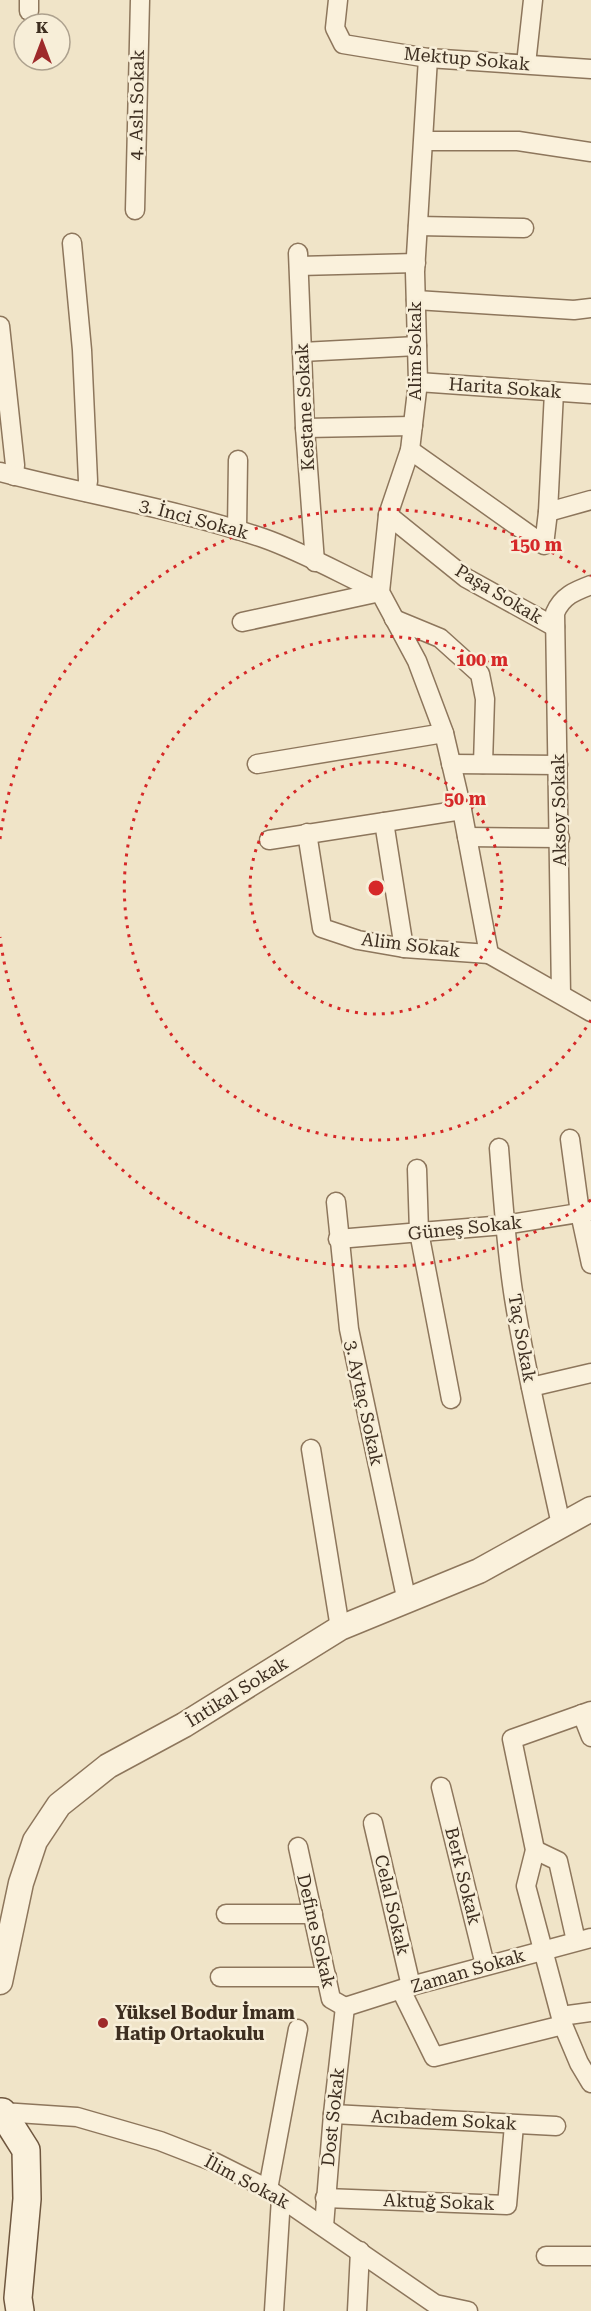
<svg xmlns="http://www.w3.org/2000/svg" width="591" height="2311" font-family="'Roboto Serif',serif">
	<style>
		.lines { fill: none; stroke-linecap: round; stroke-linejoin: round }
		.minor-casing { stroke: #8d765c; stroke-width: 21 }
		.tertiary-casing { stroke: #8d765c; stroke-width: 27 }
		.secondary-casing { stroke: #6f573f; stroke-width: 30 }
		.minor { stroke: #faf1dc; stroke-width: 18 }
		.tertiary { stroke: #faf1dc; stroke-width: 24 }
		.secondary { stroke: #faf1dc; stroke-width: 27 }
		.ring { fill: none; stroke: #d62828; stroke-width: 3; stroke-dasharray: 3 6 }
		.poi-dot { fill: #9e2a2b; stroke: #f7eed8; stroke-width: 2 }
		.labels { text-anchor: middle; stroke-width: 5; stroke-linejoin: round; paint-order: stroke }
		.street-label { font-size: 18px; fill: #3d2e20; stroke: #f7eed8 }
		.poi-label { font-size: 18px; font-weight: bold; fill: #3d2e20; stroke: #f7eed8; text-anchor: start }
		.centre { fill: #d62828; stroke: #f7eed8; stroke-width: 3 }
		.ring-label { font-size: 18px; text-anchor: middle; font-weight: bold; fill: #d62828; stroke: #f7eed8; stroke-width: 5; stroke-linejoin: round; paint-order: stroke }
	</style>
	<rect width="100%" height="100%" fill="#f0e4c8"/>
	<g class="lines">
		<defs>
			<g id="minor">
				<path d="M 29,0 L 29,11"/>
				<path d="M 338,0 L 335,28 L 343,44 L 428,58 L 591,69"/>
				<path d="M 428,58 L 415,272 L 418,382 L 410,450 L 388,515 L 380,592 L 417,661 L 444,733 L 462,810 L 489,954 L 591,1012"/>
				<path d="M 526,64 L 533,0"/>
				<path d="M 424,141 L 518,141 L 591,152"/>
				<path d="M 135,210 L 140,0"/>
				<path d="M 418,226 L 524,228"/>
				<path d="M 72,243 L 82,350 L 88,481 L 86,492"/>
				<path d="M 298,253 L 305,428 L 315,562"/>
				<path d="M 299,266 L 416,263"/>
				<path d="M 416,300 L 574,310 L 591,308"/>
				<path d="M 0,326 L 15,465 L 14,476"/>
				<path d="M 302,352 L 417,346"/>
				<path d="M 418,382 L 591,394"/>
				<path d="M 554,392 L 548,512 L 591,500"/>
				<path d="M 305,428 L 413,426"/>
				<path d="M 410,450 L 544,545 L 548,512"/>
				<path d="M 0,472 C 88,495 177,509 263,538 C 303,552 341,574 380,592"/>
				<path d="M 388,515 L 466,578 L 555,627"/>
				<path d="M 237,530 L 238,460"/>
				<path d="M 394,619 L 440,638 L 480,674 L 485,699 L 483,764"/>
				<path d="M 242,622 L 380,592"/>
				<path d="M 257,764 L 444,733"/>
				<path d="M 451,764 L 558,765"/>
				<path d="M 384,822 L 404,948"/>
				<path d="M 307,833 L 322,928 L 358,940 L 404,948 L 489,954"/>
				<path d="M 467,837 L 560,838"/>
				<path d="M 269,840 L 462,810"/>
				<path d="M 561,994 L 555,613 C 562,596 575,591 591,585"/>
				<path d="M 570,1139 L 580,1213 L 591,1264"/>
				<path d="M 499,1148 C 503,1198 506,1248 514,1298 C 526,1374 545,1450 561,1525"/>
				<path d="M 417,1169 L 419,1232 L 451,1399"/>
				<path d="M 336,1202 L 349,1329 L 407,1602"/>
				<path d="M 338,1239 L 504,1225 L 591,1211"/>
				<path d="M 531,1387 L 591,1373"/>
				<path d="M 311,1449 L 340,1628"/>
				<path d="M 591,1711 L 512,1739 L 535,1850 L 526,1886 L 563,2025 L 579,2063 L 591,2083"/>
				<path d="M 582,1714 L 591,1737"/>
				<path d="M 441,1787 L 485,1965"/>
				<path d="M 373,1823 L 411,1986"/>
				<path d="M 298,1847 L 331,1999 L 345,2007"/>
				<path d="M 535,1850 L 558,1861 L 576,1941"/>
				<path d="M 226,1914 L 313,1914"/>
				<path d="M 220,1977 L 327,1977"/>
				<path d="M 401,1990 L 434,2057 L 563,2025"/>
				<path d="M 345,2007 L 411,1986 L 591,1938"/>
				<path d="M 561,2016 L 591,2012"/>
				<path d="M 2,2112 L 77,2117 L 160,2141 L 214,2162 L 268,2189 L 435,2304 L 468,2311"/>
				<path d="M 333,2114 L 556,2126"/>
				<path d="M 268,2189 L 298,2029"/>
				<path d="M 325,2198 L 507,2205 L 514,2125"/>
				<path d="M 324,2226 L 333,2114 L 345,2007"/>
				<path d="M 546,2256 L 591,2256"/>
				<path d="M 274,2311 L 281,2198"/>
				<path d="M 357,2311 L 360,2251"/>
			</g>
			<path id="tertiary" d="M 0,1982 L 21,1883 L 35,1841 L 59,1805 L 108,1766 L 184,1725 L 340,1628 L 479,1571 L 591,1509"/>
			<path id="secondary" d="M 0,2112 L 2,2112 L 26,2150 L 27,2199 L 18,2298 L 20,2311"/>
		</defs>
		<use href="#minor" class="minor-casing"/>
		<use href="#tertiary" class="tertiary-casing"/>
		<use href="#secondary" class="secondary-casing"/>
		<use href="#minor" class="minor"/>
		<use href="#tertiary" class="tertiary"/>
		<use href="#secondary" class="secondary"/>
	</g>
	<g class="ring">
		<circle cx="376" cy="888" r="126"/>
		<path d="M591 1020A252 252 0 1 1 591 756"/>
		<path d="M591 1200A379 379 0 0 1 0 937M0 839A379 379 0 0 1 591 576"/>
	</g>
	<circle class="poi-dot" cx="103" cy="2023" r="6"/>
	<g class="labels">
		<g class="street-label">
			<text transform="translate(467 59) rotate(5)" y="6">Mektup Sokak</text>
			<text transform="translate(137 105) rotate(-89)" y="6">4. Aslı Sokak</text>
			<text transform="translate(415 351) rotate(-90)" y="6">Alim Sokak</text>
			<text transform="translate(505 388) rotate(4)" y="6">Harita Sokak</text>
			<text transform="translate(305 407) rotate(-93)" y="6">Kestane Sokak</text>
			<text transform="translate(194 519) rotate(15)" y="6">3. İnci Sokak</text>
			<text transform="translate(499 594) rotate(31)" y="6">Paşa Sokak</text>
			<text transform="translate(559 810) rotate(-91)" y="6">Aksoy Sokak</text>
			<text transform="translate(411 945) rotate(7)" y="6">Alim Sokak</text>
			<text transform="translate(465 1228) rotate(-6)" y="6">Güneş Sokak</text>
			<text transform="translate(522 1338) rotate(80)" y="6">Taç Sokak</text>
			<text transform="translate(364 1403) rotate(78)" y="6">3. Aytaç Sokak</text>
			<text transform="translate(237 1692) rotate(-32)" y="6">İntikal Sokak</text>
			<text transform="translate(463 1876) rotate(76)" y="6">Berk Sokak</text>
			<text transform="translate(392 1905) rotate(77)" y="6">Celal Sokak</text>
			<text transform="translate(316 1931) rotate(77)" y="6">Define Sokak</text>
			<text transform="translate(468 1971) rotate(-16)" y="6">Zaman Sokak</text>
			<text transform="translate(333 2117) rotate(-84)" y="6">Dost Sokak</text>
			<text transform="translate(444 2120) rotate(3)" y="6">Acıbadem Sokak</text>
			<text transform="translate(247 2182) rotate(28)" y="6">İlim Sokak</text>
			<text transform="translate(439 2202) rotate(2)" y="6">Aktuğ Sokak</text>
		</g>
		<g class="poi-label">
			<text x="115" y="2019">Yüksel Bodur İmam<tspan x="115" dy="21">Hatip Ortaokulu</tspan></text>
		</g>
	</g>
	<circle cx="376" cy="888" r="9" class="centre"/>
	<g class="ring-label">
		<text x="536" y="551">150 m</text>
		<text x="482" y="666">100 m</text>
		<text x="465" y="805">50 m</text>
	</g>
	<g transform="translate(42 42)"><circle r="28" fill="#f7eed8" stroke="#ada18e" stroke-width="1.5"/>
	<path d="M0-4.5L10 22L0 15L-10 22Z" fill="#9e2a2b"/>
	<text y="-9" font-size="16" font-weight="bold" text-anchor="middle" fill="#3d2e20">K</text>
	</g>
</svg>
